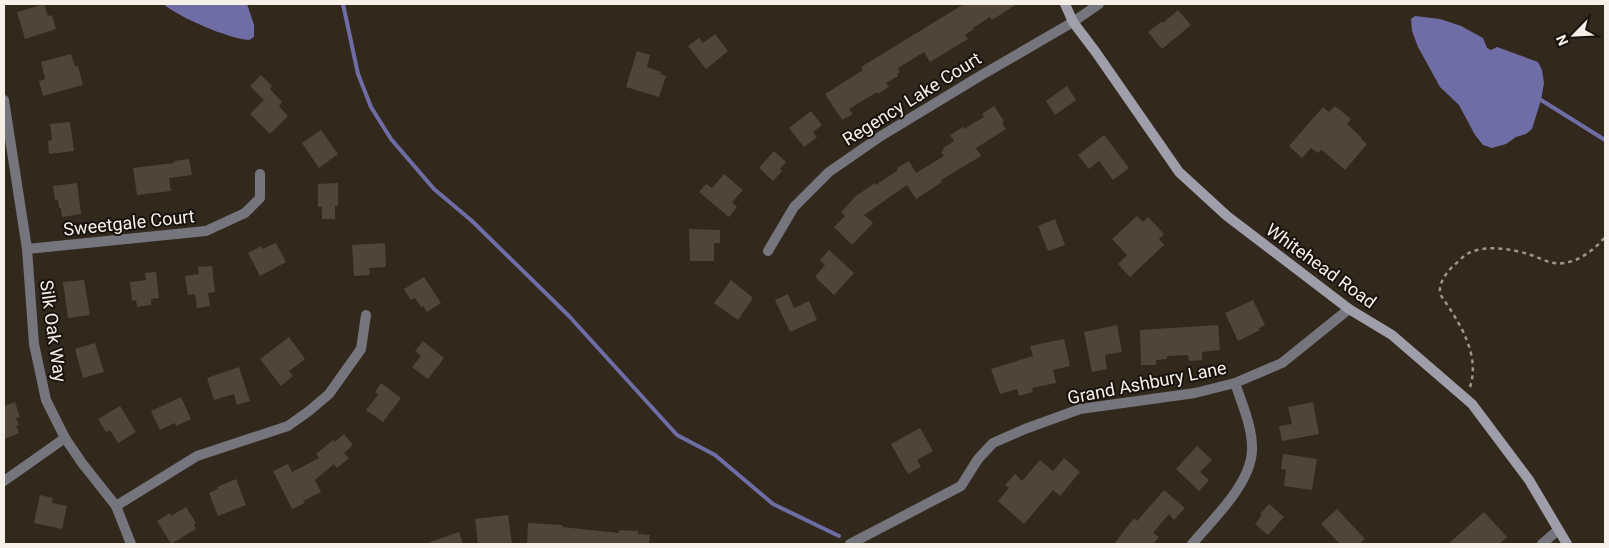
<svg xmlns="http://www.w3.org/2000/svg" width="1609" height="548" font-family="Roboto,sans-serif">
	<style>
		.water { fill: #6f6da5 }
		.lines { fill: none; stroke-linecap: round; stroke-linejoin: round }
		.stream { stroke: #6f6da5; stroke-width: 4 }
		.building { fill: #514539 }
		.path { stroke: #9e968c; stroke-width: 2.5; stroke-dasharray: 4 4; stroke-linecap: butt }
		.street { stroke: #75757d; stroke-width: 10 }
		.secondary { stroke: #9f9fab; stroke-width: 10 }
		.labels { text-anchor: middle; stroke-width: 4; stroke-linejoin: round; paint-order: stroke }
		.street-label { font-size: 18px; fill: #f7f0e8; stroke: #17120d }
	</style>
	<rect width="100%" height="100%" fill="#33281c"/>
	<g class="water">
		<path d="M 163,4 L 247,4 L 254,25 L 254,37 L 249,40 C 226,38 181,18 163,4 Z"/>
		<path d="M 1415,16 L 1440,19 L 1461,26 L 1483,38 L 1487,48 L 1491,50 L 1497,47 L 1538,62 L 1542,70 L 1544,83 L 1541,100 L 1532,129 L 1526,134 L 1516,137 L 1506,144 L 1492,148 L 1483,145 L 1475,135 L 1459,105 L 1440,87 L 1418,47 L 1412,31 L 1411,19 Z"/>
	</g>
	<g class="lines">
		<g class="stream">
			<path d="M 343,4 L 358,74 L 371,107 L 391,139 L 434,189 L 472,221 L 569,316 L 677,435 L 715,455 L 773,504 L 839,536"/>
			<path d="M 1541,100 L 1605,140"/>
		</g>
	</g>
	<g class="building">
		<path d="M 44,4 L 48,16 L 52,15 L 56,29 L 25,39 L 17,12 Z"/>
		<path d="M 964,4 L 1017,4 L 992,20 L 990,17 L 973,28 L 974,29 L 965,35 L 968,39 L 930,62 L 924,52 L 898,68 L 900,72 L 897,74 L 898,76 L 886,83 L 889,87 L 878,94 L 877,92 L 849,109 L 853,114 L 842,120 L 825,94 L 863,70 L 861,67 Z"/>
		<path d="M 1178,10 L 1191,25 L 1162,49 L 1148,32 L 1161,22 L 1163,23 Z"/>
		<path d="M 715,34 L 728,51 L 706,69 L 688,46 L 699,38 L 703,43 Z"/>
		<path d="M 637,51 L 650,55 L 647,67 L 661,72 L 660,74 L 666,76 L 659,97 L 626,87 Z"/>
		<path d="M 71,54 L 75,66 L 78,66 L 83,85 L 43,96 L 39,81 L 45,79 L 41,62 Z"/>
		<path d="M 261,75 L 272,86 L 270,89 L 282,102 L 279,106 L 288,116 L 270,134 L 250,114 L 264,100 L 250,86 Z"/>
		<path d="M 1067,86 L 1076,100 L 1055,115 L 1046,101 Z"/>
		<path d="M 994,106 L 1004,121 L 1002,123 L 1006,129 L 976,148 L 981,156 L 941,180 L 942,182 L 916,199 L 907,185 L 864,215 L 873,223 L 852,245 L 834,227 L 845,216 L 841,212 L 856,196 L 875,183 L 876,185 L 898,170 L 897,168 L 909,161 L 916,173 L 944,156 L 941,152 L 944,150 L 943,148 L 954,141 L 950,135 L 963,127 L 964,129 L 984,117 L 982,114 Z"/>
		<path d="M 1335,106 L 1351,119 L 1347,124 L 1362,138 L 1361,139 L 1367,144 L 1345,170 L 1323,151 L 1321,150 L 1318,153 L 1311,148 L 1302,158 L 1289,146 L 1323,107 L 1329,112 Z"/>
		<path d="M 811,111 L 822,125 L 813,132 L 817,137 L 804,147 L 789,128 Z"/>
		<path d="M 70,122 L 74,151 L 49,154 L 48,141 L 52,140 L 50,124 Z"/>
		<path d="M 321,130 L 338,154 L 319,168 L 302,143 Z"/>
		<path d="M 1104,135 L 1129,168 L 1113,180 L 1099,161 L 1089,169 L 1078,155 Z"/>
		<path d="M 774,151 L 786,162 L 780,169 L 782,171 L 773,181 L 759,168 Z"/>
		<path d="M 189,159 L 192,175 L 169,178 L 171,191 L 137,195 L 133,168 L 174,163 L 174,161 Z"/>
		<path d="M 724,174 L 743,190 L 732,202 L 737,207 L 729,217 L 699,192 L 706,184 L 712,188 Z"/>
		<path d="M 77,183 L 81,214 L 62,217 L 61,208 L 59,208 L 58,200 L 55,200 L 53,186 Z"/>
		<path d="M 338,183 L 338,206 L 335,206 L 335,219 L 322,219 L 322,207 L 318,207 L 318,184 Z"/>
		<path d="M 1137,216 L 1143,222 L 1148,217 L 1164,234 L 1159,239 L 1164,245 L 1130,277 L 1118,264 L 1127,255 L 1112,239 Z"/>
		<path d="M 1055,219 L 1065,245 L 1048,251 L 1038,226 Z"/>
		<path d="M 689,229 L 720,230 L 720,243 L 714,243 L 714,261 L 690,261 Z"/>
		<path d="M 276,243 L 286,262 L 260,276 L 248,253 L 261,246 L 262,249 Z"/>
		<path d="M 385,243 L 386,267 L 369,268 L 370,275 L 354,276 L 352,245 Z"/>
		<path d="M 829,250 L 854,273 L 834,295 L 815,277 L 825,265 L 820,260 Z"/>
		<path d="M 212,266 L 215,292 L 208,293 L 210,306 L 197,308 L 195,294 L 188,295 L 185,276 L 199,274 L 198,267 Z"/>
		<path d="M 156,272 L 159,298 L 151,299 L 151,305 L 137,307 L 136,300 L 132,301 L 130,282 L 146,280 L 145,273 Z"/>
		<path d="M 424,277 L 441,303 L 427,312 L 423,306 L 421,307 L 415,298 L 411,300 L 404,289 Z"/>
		<path d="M 84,280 L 90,315 L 68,318 L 63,282 Z"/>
		<path d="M 731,280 L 753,298 L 738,320 L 714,303 Z"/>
		<path d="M 788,294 L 794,308 L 809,301 L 817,320 L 790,332 L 775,300 Z"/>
		<path d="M 1253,300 L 1265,325 L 1259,328 L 1260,330 L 1238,341 L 1225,313 Z"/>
		<path d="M 1117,325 L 1122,352 L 1105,355 L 1107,369 L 1092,372 L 1084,332 Z"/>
		<path d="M 1218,325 L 1220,350 L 1202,352 L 1202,360 L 1189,361 L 1188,355 L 1167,356 L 1167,359 L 1156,360 L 1156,365 L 1141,365 L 1140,330 Z"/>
		<path d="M 289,337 L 305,359 L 289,371 L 293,376 L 281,386 L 260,359 Z"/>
		<path d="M 1064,339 L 1070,366 L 1053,370 L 1056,383 L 1032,388 L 1033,392 L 1019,396 L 1017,389 L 1000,394 L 991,369 L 1033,356 L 1030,346 Z"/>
		<path d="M 423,341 L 444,358 L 428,379 L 412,367 L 421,356 L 415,351 Z"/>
		<path d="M 95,343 L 104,372 L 83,378 L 75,349 Z"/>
		<path d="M 239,367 L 250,401 L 237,405 L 234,394 L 214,400 L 207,378 Z"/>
		<path d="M 381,383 L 401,398 L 383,422 L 366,410 L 378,395 L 375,392 Z"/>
		<path d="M 181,397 L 191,419 L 176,426 L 175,423 L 160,430 L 151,411 Z"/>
		<path d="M 15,402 L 20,417 L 16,418 L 19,425 L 16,426 L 19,433 L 4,439 L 4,406 Z"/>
		<path d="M 1313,402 L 1319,434 L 1282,441 L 1279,426 L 1292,424 L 1288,407 Z"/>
		<path d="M 120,406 L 136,432 L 118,443 L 110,430 L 106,432 L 98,419 Z"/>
		<path d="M 920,428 L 933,451 L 917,460 L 921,467 L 908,474 L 891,444 Z"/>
		<path d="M 344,434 L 353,445 L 344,453 L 349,458 L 337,468 L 334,464 L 315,480 L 321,492 L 303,501 L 305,503 L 292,509 L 273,471 L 288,464 L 292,472 L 319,458 L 316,454 L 333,440 L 335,442 Z"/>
		<path d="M 1197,446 L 1212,460 L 1200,472 L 1209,480 L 1199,491 L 1176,469 Z"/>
		<path d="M 1283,454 L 1317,459 L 1312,490 L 1284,486 L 1286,470 L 1281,469 Z"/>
		<path d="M 1064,458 L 1080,472 L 1060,496 L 1053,490 L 1024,524 L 998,501 L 1009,488 L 1005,485 L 1015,474 L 1022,481 L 1040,460 L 1053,471 Z"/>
		<path d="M 236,479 L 246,505 L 218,516 L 209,493 L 218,489 L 217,487 Z"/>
		<path d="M 1164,490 L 1185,508 L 1174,520 L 1169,514 L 1153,533 L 1159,537 L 1153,544 L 1114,544 L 1134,518 L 1137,521 Z"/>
		<path d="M 40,495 L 53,498 L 52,503 L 67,506 L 62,529 L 34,523 Z"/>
		<path d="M 1269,504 L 1284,517 L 1268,535 L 1255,524 L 1262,515 L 1260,514 Z"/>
		<path d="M 186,507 L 196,523 L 194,525 L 196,529 L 171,544 L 157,521 L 170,513 L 171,516 Z"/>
		<path d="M 1337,509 L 1365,539 L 1359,544 L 1340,544 L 1321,524 Z"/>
		<path d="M 1484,512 L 1507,537 L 1499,544 L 1448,544 Z"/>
		<path d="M 508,515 L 512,544 L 497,544 L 497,543 L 478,544 L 475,519 Z"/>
		<path d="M 528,523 L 562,525 L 562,527 L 619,533 L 619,530 L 638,531 L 638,534 L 650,535 L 649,544 L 527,544 Z"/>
		<path d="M 459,532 L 463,544 L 428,544 L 428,543 Z"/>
	</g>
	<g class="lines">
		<path class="path" d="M 1470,387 C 1481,353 1458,321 1440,294 C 1439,282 1445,275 1452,267 C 1457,263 1462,257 1467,254 C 1484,244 1513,249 1531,255 C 1543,259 1551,265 1564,263 C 1580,261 1595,249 1605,237"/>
		<g class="street">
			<path d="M 4,100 L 27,249 L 34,344 L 46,400 L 65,438 L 82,463 L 116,506 L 131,544"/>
			<path d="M 27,249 L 206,231 L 245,213 L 260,198 L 260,174"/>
			<path d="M 768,251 L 794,207 L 829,172 L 881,136 L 980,76 L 1073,22 L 1099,4"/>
			<path d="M 4,481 L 65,438"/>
			<path d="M 116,506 L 197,456 L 288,426 L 309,411 L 329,394 L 361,349 L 366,315"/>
			<path d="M 850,544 L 961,486 L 978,459 L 993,443 L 1025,429 L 1080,409 L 1195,393 L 1235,383 L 1282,363 L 1349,309"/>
			<path d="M 1192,544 C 1213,519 1250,485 1252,451 C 1253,428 1242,404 1235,383"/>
			<path d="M 1542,544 L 1558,530"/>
		</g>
		<path class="secondary" d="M 1065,4 L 1073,22 L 1095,51 L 1179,172 L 1227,216 L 1349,309 L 1392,335 L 1472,404 L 1529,480 L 1567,544"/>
	</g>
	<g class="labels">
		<g class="street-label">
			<text transform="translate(912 99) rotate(-32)" y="6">Regency Lake Court</text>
			<text transform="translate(129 223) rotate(-6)" y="6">Sweetgale Court</text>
			<text transform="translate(1321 266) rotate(36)" y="6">Whitehead Road</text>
			<text transform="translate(53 331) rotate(82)" y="6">Silk Oak Way</text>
			<text transform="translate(1147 383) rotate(-11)" y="6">Grand Ashbury Lane</text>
		</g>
	</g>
	<rect width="1609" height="548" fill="none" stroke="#f7f0e8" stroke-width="10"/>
	<g transform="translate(1574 35) rotate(246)" stroke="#17120d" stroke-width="4" paint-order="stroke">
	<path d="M0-4L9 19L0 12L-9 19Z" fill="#f7f0e8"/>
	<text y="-8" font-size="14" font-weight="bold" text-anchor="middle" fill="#f7f0e8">N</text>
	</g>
</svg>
